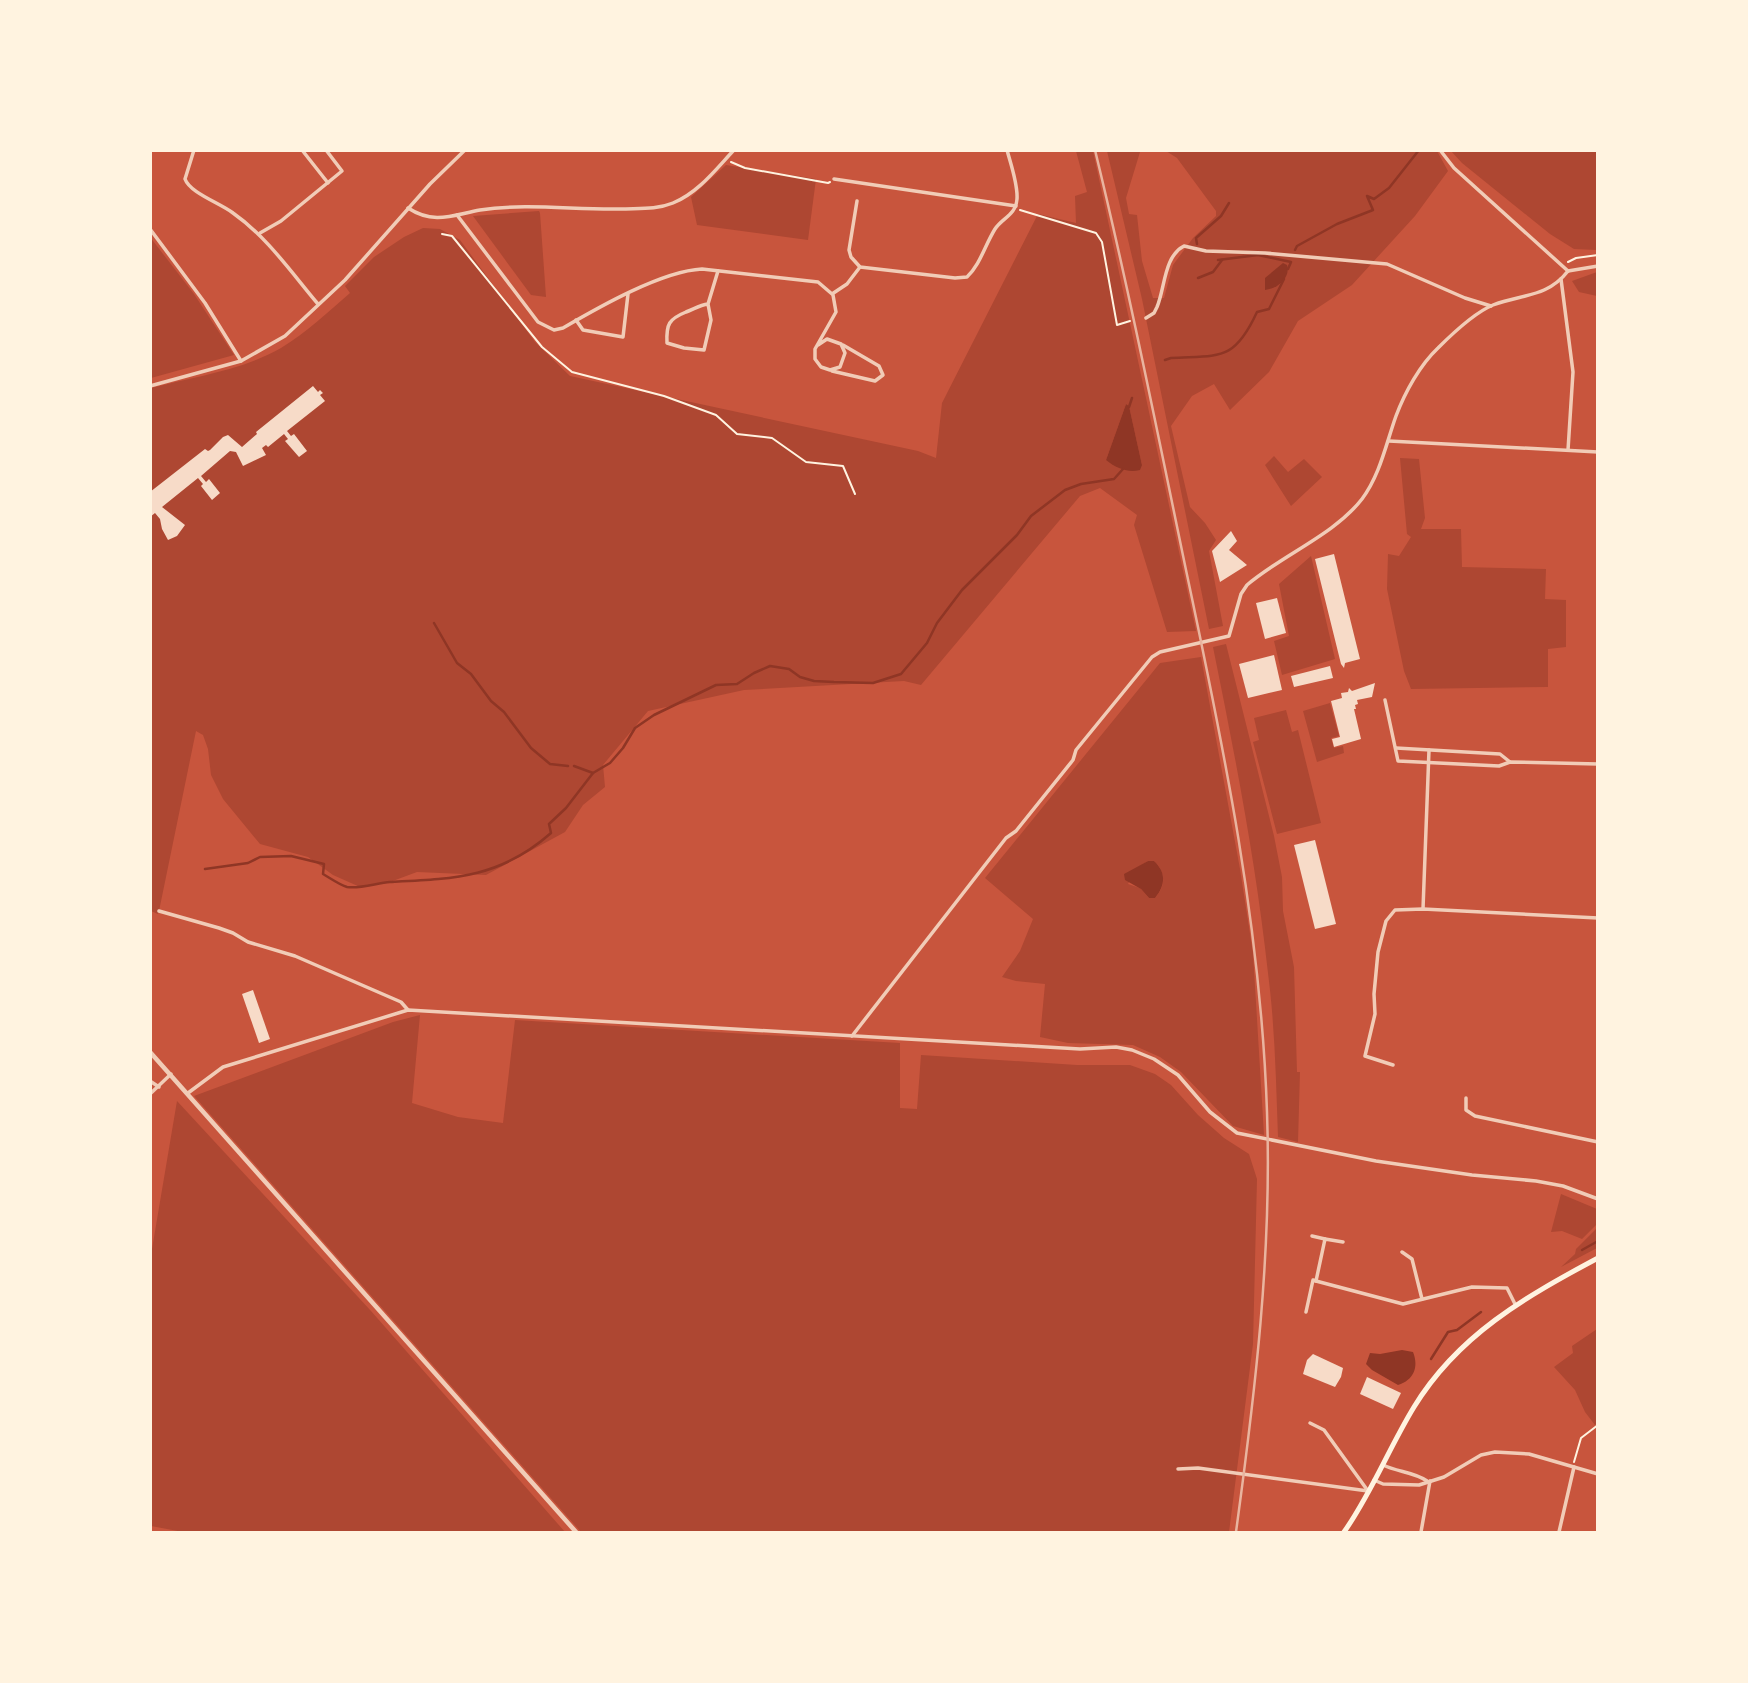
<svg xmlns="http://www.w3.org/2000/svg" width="1748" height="1683" font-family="'Fira Sans',sans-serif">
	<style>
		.green { fill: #ae4732; fill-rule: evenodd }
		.water { fill: #8f3625 }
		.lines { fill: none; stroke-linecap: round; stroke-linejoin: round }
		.stream { stroke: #8f3625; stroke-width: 2.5 }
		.building { fill: #f7dbc8 }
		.path { stroke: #fff3e0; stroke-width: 2 }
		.minor { stroke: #f1ccb7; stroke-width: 3.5 }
		.tertiary { stroke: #f1ccb7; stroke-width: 4.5 }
		.secondary { stroke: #fff3e0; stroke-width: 5 }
		.rail { stroke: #e9b49f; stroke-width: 2.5 }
	</style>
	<rect width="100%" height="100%" fill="#c8553d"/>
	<g class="green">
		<path d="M 1076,151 L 1093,151 L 1196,631 L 1167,632 L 1134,525 L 1137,515 L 1100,488 L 1080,496 L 921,685 L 904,681 L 744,690 L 648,711 L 603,765 L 605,787 L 583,805 L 565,832 L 486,875 L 417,872 L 390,882 L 360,887 L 333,875 L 308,857 L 260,844 L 223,799 L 211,775 L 208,749 L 203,735 L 196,731 L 159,911 L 158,914 L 151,911 L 151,388 C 193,377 243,370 281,348 C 306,333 328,312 350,293 L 345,286 L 374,257 L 404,237 L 423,228 L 440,229 L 460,240 L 535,342 L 570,376 L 918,451 L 936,458 L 942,403 L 1038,214 L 1076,223 L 1075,196 L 1087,192 ZM 1126,404 L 1129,406 L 1142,465 L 1106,460 Z"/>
		<path d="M 1107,151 L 1157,151 L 1140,152 L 1126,198 L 1129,214 L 1137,215 L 1142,261 L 1153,298 L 1164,298 L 1173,265 L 1193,238 L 1216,216 L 1216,211 L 1177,158 L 1166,151 L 1437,151 L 1448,171 L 1415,216 L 1352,285 L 1298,321 L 1269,372 L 1230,410 L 1214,384 L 1192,396 L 1171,426 L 1190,507 L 1205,523 L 1216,540 L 1209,551 L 1223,626 L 1209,629 L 1142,299 Z"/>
		<path d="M 1451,151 L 1597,151 L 1597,250 L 1574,249 L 1550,234 L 1462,163 Z"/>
		<path d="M 726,165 L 816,179 L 808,240 L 697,225 L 691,197 Z"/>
		<path d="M 539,211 L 540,213 L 546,297 L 531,295 L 473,216 Z"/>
		<path d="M 150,237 L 194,294 L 234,355 L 151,378 Z"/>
		<path d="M 1597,272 L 1597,296 L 1579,292 L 1572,281 Z"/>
		<path d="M 1274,456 L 1288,472 L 1304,459 L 1322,477 L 1291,506 L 1265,465 Z"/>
		<path d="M 1400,458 L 1419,459 L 1425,518 L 1421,529 L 1461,529 L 1462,567 L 1546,569 L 1545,599 L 1566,600 L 1566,647 L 1548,649 L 1548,687 L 1411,689 L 1404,671 L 1387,589 L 1388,554 L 1399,556 L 1411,537 L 1407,534 Z"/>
		<path d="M 1311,556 L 1335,659 L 1282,675 L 1274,641 L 1289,636 L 1279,584 Z"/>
		<path d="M 1226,644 L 1274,836 L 1282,877 L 1283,911 L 1294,967 L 1297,1072 L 1300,1072 L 1298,1142 L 1278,1137 C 1276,1082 1275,1027 1268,973 C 1256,863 1235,755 1213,647 Z"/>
		<path d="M 1201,657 L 1240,869 L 1253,953 L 1264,1135 L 1233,1126 L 1181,1072 L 1160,1057 L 1133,1045 L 1068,1043 L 1040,1037 L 1045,984 L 1016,981 L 1002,977 L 1020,951 L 1033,919 L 985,878 L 1160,663 ZM 1148,861 L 1154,861 C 1166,872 1166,886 1155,898 L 1149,898 L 1140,888 L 1128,884 L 1137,868 Z"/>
		<path d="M 1330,703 L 1339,736 L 1331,738 L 1334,748 L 1343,746 L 1344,753 L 1317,762 L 1303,711 Z"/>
		<path d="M 1286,710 L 1292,732 L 1298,730 L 1321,823 L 1277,834 L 1253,742 L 1259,740 L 1254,718 Z"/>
		<path d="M 420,1015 L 412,1103 L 458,1117 L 503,1123 L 515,1020 L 900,1043 L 900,1108 L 917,1109 L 921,1055 L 1077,1065 L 1130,1065 L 1155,1074 L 1171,1085 L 1198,1115 L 1224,1138 L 1249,1154 L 1257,1179 L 1253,1344 L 1229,1532 L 581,1532 L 194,1096 L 393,1022 Z"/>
		<path d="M 177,1101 L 371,1311 L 565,1532 L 183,1532 L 151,1526 L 151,1255 Z"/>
		<path d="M 1561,1194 L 1597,1209 L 1597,1224 L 1582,1239 L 1562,1231 L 1551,1232 Z"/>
		<path d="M 1597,1228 L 1597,1248 L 1561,1267 L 1575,1254 L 1576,1249 Z"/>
		<path d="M 1597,1329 L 1598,1422 L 1595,1425 L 1585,1412 L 1575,1390 L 1554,1367 L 1573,1353 L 1572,1346 Z"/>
	</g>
	<g class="water">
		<path d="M 1283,263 L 1287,265 C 1291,278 1277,289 1265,290 L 1265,278 Z"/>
		<path d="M 1126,404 L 1129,406 L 1142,465 L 1140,470 C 1127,473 1116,468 1106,460 Z"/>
		<path d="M 1148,861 L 1154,861 C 1166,872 1166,885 1155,898 L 1149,898 L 1141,889 L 1125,880 L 1124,874 Z"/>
		<path d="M 1402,1350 L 1413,1352 C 1419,1367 1414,1380 1398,1385 L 1372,1370 L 1366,1364 L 1370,1353 L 1380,1354 Z"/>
	</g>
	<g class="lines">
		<g class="stream">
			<path d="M 1197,244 L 1196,238 L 1221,216 L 1229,203"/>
			<path d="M 1295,250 L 1297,246 L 1337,224 L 1373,210 L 1367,196 L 1374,199 L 1389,188 L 1419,150"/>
			<path d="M 1218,260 L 1258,255 L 1291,262 L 1288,269"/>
			<path d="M 1198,278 L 1213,272 L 1222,260"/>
			<path d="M 1165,360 L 1171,358 C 1220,355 1234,362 1257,312 L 1269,309 L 1284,279"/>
			<path d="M 1129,407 L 1132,398"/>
			<path d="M 434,623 L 457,663 L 471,674 L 491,701 L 504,712 L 531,748 L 550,764 L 568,766"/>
			<path d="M 574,766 L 593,773"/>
			<path d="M 205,869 L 248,863 L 260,857 L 291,856 L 324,864 L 323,874 C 330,878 340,885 347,887 C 360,889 377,883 390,882 C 454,879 500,878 551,833 L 549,824 L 566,808 L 593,773 L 610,763 L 623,748 L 635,728 L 654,715 L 716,685 L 737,684 L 754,673 L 770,666 L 789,669 L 800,677 L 814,681 L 834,682 L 873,683 L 901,674 L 927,643 L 937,623 L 962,590 L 1017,535 L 1031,516 L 1065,490 L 1081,484 L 1114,479 L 1123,469"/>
			<path d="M 1582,1250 L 1598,1241"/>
			<path d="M 1431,1359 L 1448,1332 L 1457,1330 L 1481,1312"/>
		</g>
	</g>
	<g class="building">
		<path d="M 313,386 L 318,392 L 320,390 L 323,393 L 320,395 L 325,401 L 287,431 L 291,436 L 294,434 L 307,451 L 299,457 L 285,441 L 288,439 L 284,434 L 268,447 L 266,445 L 262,448 L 266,455 L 243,466 L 236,452 L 230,451 L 201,476 L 206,482 L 209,479 L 220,493 L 212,500 L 201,486 L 203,484 L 198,478 L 162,507 L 185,525 L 177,536 L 168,540 L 162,529 L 160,519 L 155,513 L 150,517 L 150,492 L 205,449 L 208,451 L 210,450 L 223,437 L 228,435 L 242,447 L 257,434 L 256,432 Z"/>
		<path d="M 1231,531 L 1237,541 L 1229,550 L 1247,565 L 1220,582 L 1212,551 Z"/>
		<path d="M 1334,554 L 1360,659 L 1345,663 L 1344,668 L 1341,664 L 1315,559 Z"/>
		<path d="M 1277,598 L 1286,633 L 1265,639 L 1256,603 Z"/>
		<path d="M 1274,655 L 1282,690 L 1248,698 L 1239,664 Z"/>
		<path d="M 1330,666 L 1333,678 L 1294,687 L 1291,676 Z"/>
		<path d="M 1375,683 L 1372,697 L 1357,700 L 1358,704 L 1355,705 L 1356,709 L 1354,709 L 1361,739 L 1334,747 L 1332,739 L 1340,737 L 1331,701 L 1342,698 L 1341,693 L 1348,692 L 1349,688 L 1352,691 Z"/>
		<path d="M 1315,840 L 1336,924 L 1315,929 L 1294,845 Z"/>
		<path d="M 253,990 L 270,1039 L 259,1043 L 242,994 Z"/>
		<path d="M 1313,1354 L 1343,1368 L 1341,1377 L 1335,1387 L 1303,1374 L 1307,1360 Z"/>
		<path d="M 1367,1377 L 1401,1393 L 1393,1409 L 1360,1394 Z"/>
	</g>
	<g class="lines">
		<g class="path">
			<path d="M 731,162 L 745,168 L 828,183 L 830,182"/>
			<path d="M 1020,210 L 1096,233 L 1102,242 L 1117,325 L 1130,321"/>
			<path d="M 442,234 L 452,236 L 542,347 L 572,372 L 664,396 L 716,415 L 737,434 L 772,438 L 806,462 L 843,466 L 855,494"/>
			<path d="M 1568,262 L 1576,258 L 1598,255"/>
			<path d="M 1574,1462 L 1581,1438 L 1598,1425"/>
		</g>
		<g class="minor">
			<path d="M 194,150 L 185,179 C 190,193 220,203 233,213 C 267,237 291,272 318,304"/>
			<path d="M 302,150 L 328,183"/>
			<path d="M 1440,150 L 1454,168 L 1568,271"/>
			<path d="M 834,179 L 1016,206"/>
			<path d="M 857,201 L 849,250 L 851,257 L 860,267 L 955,278 L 967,277 C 980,265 985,245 995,229 C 1002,218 1016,215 1017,199 C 1018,184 1011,165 1007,150"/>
			<path d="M 408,208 C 434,225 453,215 480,210 C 527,203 574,210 620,209 C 638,208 656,210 673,203 C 698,193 716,169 734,150"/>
			<path d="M 457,215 L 538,322 L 554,330 L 563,328 C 599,307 662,271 702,269 L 818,282 L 832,294 L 847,284 L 860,267"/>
			<path d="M 150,229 L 205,303 L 241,361"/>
			<path d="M 260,233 L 281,221 L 342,171 L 326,150"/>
			<path d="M 1568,271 L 1598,266"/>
			<path d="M 1561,279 L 1573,372 L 1568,450"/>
			<path d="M 708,304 C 700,305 694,309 686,312 C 669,319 666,324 667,343 L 684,348 L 704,350 L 711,320 L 708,304 L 718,271"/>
			<path d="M 1146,318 L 1154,313 L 1157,307 C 1165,288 1164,256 1184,246 L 1206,251 L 1265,253 L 1387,264 L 1465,298 L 1491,306"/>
			<path d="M 576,320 L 583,330 L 623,337 L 628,294"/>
			<path d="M 818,345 L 827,339 L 841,344 L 845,353 L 840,367 L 830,370 L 821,367 L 815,359 L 815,349 L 836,312 L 833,295"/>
			<path d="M 832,371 L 875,381 L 883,375 L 879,366 L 843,345"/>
			<path d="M 150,386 L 241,361 L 285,336 L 345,280 L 430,184 L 465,150"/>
			<path d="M 1389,441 L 1598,452"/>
			<path d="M 1385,700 L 1398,761 L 1499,766 L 1510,762 L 1598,764"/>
			<path d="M 1396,748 L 1500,754 L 1510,762"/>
			<path d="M 1423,909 L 1429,750"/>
			<path d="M 159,911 L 219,928 L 233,933 L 248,942 L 295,956 L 401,1002 L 408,1010"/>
			<path d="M 852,1036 L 1006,838 L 1016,831 L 1073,760 L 1076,750 L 1152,657 L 1160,652 L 1229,636 L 1241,594 L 1247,585 C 1282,555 1334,535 1362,499 C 1380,475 1386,444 1396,416 C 1405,392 1420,365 1438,348 C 1451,335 1476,312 1493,305 C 1521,294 1547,298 1568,271"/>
			<path d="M 1393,1065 L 1365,1056 L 1375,1014 L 1374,994 L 1378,952 L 1386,921 L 1395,910 L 1423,909 L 1598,918"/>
			<path d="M 150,1081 L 159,1087"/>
			<path d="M 188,1093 L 223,1067 L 408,1010 L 1080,1049 L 1116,1047 L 1132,1050 L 1154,1059 L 1178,1075 L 1210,1112 L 1237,1133 L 1376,1161 L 1472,1175 L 1536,1181 L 1563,1186 L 1598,1199"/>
			<path d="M 150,1094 L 171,1074"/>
			<path d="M 1466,1098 L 1466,1110 L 1475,1116 L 1598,1142"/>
			<path d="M 1312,1236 L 1325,1239"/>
			<path d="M 1402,1252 L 1412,1259 L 1422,1299"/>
			<path d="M 1316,1281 L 1403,1304 L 1472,1287 L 1507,1288 L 1515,1304"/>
			<path d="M 1306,1312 L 1313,1280 L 1316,1281 L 1325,1239 L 1343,1242"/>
			<path d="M 1310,1423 L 1324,1430 L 1368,1491"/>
			<path d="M 1383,1465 C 1397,1472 1415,1472 1427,1481"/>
			<path d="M 1178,1469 L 1198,1468 L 1368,1491"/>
			<path d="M 1374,1480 L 1383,1484 L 1419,1485 L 1444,1477 L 1481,1455 L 1495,1452 L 1529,1454 L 1598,1474"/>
			<path d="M 1421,1532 L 1430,1481"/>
			<path d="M 1559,1532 L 1574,1467"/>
		</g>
		<path class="tertiary" d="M 150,1052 L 576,1532"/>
		<path class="secondary" d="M 1344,1532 C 1371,1494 1389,1448 1414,1407 C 1458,1335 1525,1297 1598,1258"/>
		<path class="rail" d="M 1095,150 C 1129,290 1157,430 1186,570 C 1224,749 1261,928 1267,1112 C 1272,1253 1255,1393 1236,1532"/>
	</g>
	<rect width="1748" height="1683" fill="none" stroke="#fff3e0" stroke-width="304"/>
</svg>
